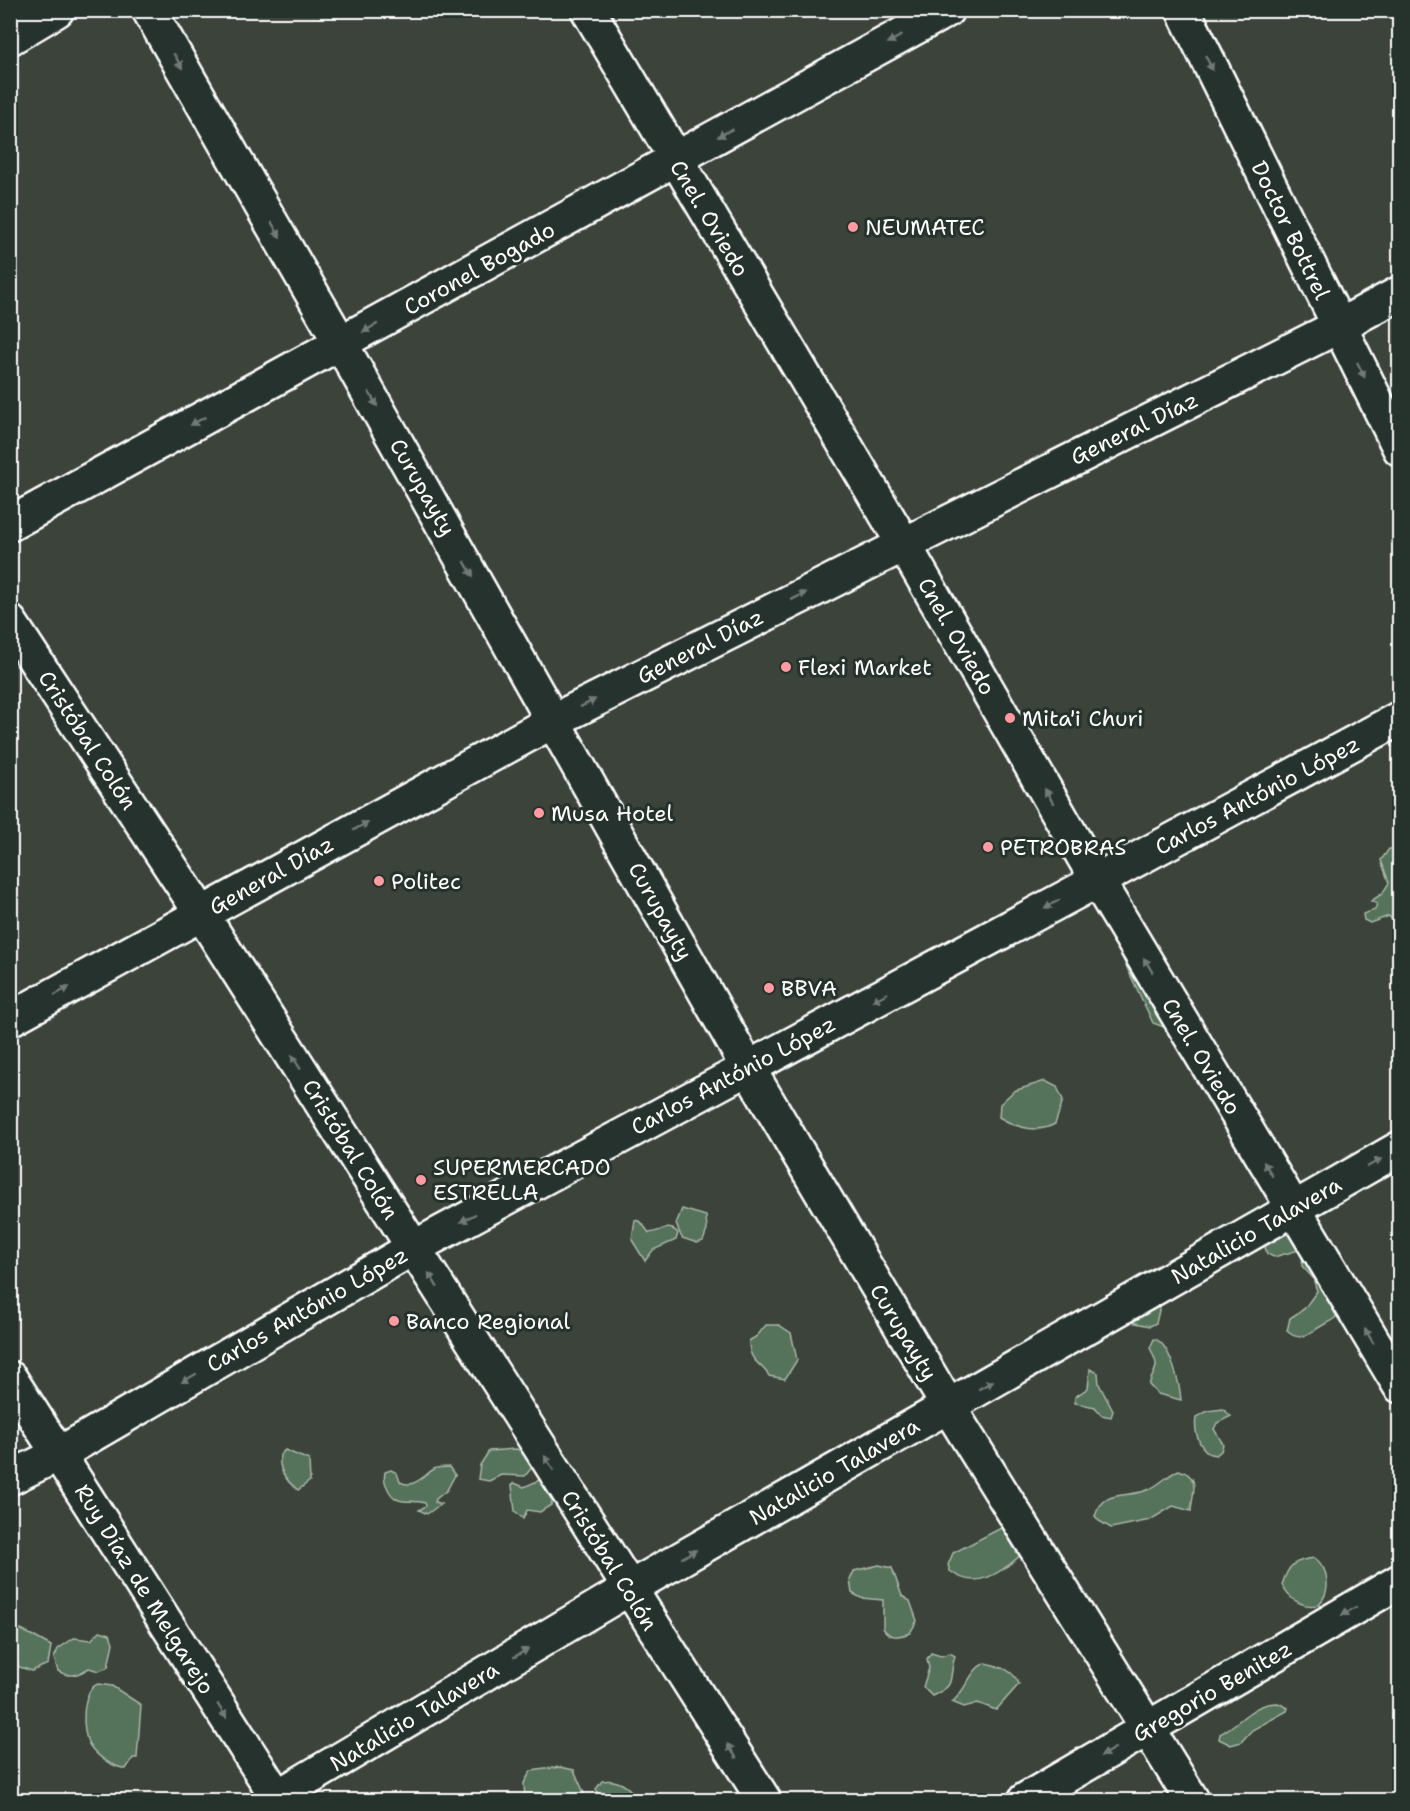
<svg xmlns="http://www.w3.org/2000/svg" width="1410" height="1811" font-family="'Shantell Sans',sans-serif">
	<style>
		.green { fill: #54725a; stroke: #aab8ac; stroke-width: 1.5 }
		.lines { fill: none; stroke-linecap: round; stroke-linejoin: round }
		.minor-casing { stroke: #fff; stroke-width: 38 }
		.secondary-casing { stroke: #fff; stroke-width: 38 }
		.minor { stroke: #26332d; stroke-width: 33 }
		.secondary { stroke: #26332d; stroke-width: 33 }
		.oneway { fill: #727a76 }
		.poi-dot { fill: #ff9aa2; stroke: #26332d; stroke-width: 2 }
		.labels { text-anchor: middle; stroke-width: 6; stroke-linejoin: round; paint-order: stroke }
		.street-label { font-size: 22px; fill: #fff; stroke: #26332d }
		.poi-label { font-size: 22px; fill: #fff; stroke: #26332d; text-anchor: start }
	</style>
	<rect width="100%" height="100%" fill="#3c433a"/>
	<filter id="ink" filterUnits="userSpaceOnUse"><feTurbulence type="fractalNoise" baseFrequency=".0167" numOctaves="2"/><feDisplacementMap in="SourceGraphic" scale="12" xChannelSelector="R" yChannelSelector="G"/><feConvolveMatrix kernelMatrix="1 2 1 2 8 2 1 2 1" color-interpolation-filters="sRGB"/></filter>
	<g filter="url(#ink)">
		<g class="green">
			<path d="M 1389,849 L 1396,849 L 1399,854 L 1399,929 L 1389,916 L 1370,923 L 1364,920 L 1363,914 L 1375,910 L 1377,904 L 1371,901 L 1382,894 L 1389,883 L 1381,860 Z"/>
			<path d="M 1112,936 L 1169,1029 L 1153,1023 Z"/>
			<path d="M 1045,1081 L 1057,1087 L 1063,1100 L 1055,1124 C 1036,1134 1017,1128 999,1117 L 1000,1104 L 1014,1091 Z"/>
			<path d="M 682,1209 L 706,1216 L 707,1230 L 703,1241 L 697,1243 L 682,1238 L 676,1224 Z"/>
			<path d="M 1285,1219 L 1299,1250 L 1274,1257 L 1267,1254 L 1262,1236 Z"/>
			<path d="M 635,1220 L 641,1222 L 649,1233 C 661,1232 668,1223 678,1233 L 676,1240 L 653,1250 L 645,1261 L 632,1240 Z"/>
			<path d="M 1303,1253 L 1339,1312 C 1336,1319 1332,1320 1325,1324 C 1312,1330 1302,1345 1287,1331 L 1290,1318 L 1304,1309 L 1317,1291 L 1313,1278 L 1302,1266 Z"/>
			<path d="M 1163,1294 L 1156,1323 L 1150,1326 L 1131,1322 L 1127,1317 Z"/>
			<path d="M 766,1325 L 779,1325 L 791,1333 L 797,1360 L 785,1379 L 769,1376 C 761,1362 749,1363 749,1341 L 757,1336 Z"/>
			<path d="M 1154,1339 C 1170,1342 1180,1386 1181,1400 L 1158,1394 L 1149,1385 C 1155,1365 1161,1371 1150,1348 Z"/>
			<path d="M 1090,1369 L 1098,1373 L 1099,1384 L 1113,1411 L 1111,1417 L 1101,1415 L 1095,1407 L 1075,1403 L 1075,1397 L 1088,1388 Z"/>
			<path d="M 1223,1409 L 1231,1416 L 1217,1423 L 1214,1429 L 1223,1444 L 1221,1451 L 1216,1455 L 1210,1454 C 1198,1446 1194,1431 1196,1417 L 1208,1411 Z"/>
			<path d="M 516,1449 L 525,1452 L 533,1466 L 525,1476 L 501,1475 L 489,1481 L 478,1479 L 480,1465 L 489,1451 Z"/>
			<path d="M 285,1450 L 309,1460 L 310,1481 L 298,1490 C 286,1481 278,1469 280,1455 Z"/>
			<path d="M 449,1467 L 455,1475 L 447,1490 L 436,1499 L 435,1502 L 441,1504 L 427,1514 L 419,1510 L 426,1506 L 425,1503 C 411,1498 398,1507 389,1491 C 386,1485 383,1480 385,1472 L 391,1470 L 397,1473 L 400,1482 C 414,1489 423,1476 434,1469 C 438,1467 444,1467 449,1467 Z"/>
			<path d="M 1179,1470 C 1202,1477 1192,1493 1191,1511 L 1173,1506 L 1150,1520 L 1111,1528 L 1099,1521 L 1095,1516 C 1104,1488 1126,1499 1147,1490 C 1159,1486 1167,1475 1179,1470 Z"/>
			<path d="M 542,1479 L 553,1498 L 551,1505 L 540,1512 L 527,1510 L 523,1519 L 515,1511 L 512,1485 L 514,1483 L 524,1487 Z"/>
			<path d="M 1003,1527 L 1007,1527 L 1022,1554 C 1002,1572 976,1592 950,1571 L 948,1565 L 953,1553 Z"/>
			<path d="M 1315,1558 C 1329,1569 1332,1592 1318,1605 C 1303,1608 1288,1599 1282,1585 C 1288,1565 1294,1560 1315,1558 Z"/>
			<path d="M 879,1565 L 892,1568 L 902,1596 L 910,1601 L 917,1621 L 910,1633 C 898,1637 890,1639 883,1628 L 883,1600 L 861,1598 L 852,1593 L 850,1580 L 854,1571 Z"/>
			<path d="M 11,1624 L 51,1646 L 48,1664 L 32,1671 L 19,1667 L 11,1643 Z"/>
			<path d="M 100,1631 L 110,1634 L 113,1643 L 108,1667 L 99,1671 L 89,1668 C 78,1675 70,1678 58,1671 L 54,1658 L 58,1649 L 74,1638 L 91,1640 Z"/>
			<path d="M 931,1653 L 941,1656 L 950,1653 L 955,1656 C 947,1682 958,1684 932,1696 L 923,1687 L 929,1668 L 927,1659 Z"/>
			<path d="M 986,1663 C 1000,1667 1013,1669 1019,1684 L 996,1710 L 978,1703 L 964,1707 L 952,1702 C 966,1692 970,1668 986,1663 Z"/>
			<path d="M 98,1684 L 112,1686 L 141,1705 L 137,1758 L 133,1758 L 126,1769 C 112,1766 99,1758 90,1746 C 81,1732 81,1690 98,1684 Z"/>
			<path d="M 1278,1703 L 1288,1708 L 1287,1711 L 1252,1730 L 1241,1742 L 1231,1745 L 1219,1739 L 1220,1734 C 1241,1723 1252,1703 1278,1703 Z"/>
			<path d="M 560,1767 L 574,1770 L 587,1800 L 525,1800 L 524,1783 L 531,1771 Z"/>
			<path d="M 602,1781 C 617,1778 631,1787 637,1800 L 601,1800 L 596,1789 Z"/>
		</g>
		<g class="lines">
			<defs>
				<g id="minor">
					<path d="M 149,10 L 341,344 L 748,1068 L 948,1406 L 1192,1800"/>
					<path d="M 588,10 L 903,543 L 1097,880 L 1400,1386"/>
					<path d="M 1183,10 L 1400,449"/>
					<path d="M 10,38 L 57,10"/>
					<path d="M 10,524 L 947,10"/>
					<path d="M 10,622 L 201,913 L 764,1800"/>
					<path d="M 10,1019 L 555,720 L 1339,326 L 1400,293"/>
					<path d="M 10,1378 L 279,1800"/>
					<path d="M 272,1800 L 628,1589 L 1400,1148"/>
					<path d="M 1025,1800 L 1400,1581"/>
				</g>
				<path id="secondary" d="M 10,1478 L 59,1454 L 413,1248 L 1400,718"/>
			</defs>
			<use href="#minor" class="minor-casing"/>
			<use href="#secondary" class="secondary-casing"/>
			<use href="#minor" class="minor"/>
			<use href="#secondary" class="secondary"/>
		</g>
		<defs><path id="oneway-solid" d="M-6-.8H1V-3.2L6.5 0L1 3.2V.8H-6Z" transform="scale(1.5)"/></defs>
		<g class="oneway">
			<use href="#oneway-solid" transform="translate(895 39) rotate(151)"/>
			<use href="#oneway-solid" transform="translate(178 61) rotate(60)"/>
			<use href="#oneway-solid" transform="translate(1209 63) rotate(64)"/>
			<use href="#oneway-solid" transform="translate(725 133) rotate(151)"/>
			<use href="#oneway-solid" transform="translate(276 230) rotate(60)"/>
			<use href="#oneway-solid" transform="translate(370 328) rotate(151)"/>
			<use href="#oneway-solid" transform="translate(1361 370) rotate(64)"/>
			<use href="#oneway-solid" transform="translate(373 399) rotate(60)"/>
			<use href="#oneway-solid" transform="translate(198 421) rotate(151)"/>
			<use href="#oneway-solid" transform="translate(469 569) rotate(60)"/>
			<use href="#oneway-solid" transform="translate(799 596) rotate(-27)"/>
			<use href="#oneway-solid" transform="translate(588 703) rotate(-27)"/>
			<use href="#oneway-solid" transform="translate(1049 796) rotate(-120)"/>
			<use href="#oneway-solid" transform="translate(361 826) rotate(-29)"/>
			<use href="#oneway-solid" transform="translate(1052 904) rotate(152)"/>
			<use href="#oneway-solid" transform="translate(1148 965) rotate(-121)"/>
			<use href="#oneway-solid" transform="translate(62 991) rotate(-29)"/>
			<use href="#oneway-solid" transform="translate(880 997) rotate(152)"/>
			<use href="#oneway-solid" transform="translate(296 1062) rotate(-122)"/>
			<use href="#oneway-solid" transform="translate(1374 1163) rotate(-30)"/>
			<use href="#oneway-solid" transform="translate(1268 1169) rotate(-121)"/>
			<use href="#oneway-solid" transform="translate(468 1218) rotate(152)"/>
			<use href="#oneway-solid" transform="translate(433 1280) rotate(-122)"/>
			<use href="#oneway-solid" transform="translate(1369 1336) rotate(-121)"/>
			<use href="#oneway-solid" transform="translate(189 1378) rotate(150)"/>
			<use href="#oneway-solid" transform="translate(986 1385) rotate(-30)"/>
			<use href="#oneway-solid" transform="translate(549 1463) rotate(-122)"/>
			<use href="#oneway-solid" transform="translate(689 1554) rotate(-30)"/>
			<use href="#oneway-solid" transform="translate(1349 1611) rotate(150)"/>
			<use href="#oneway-solid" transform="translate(521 1653) rotate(-31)"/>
			<use href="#oneway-solid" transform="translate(222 1711) rotate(58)"/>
			<use href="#oneway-solid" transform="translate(732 1751) rotate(-123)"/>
			<use href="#oneway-solid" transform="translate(1108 1752) rotate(150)"/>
		</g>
	</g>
	<g class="poi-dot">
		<circle cx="853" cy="227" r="6"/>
		<circle cx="786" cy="667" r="6"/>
		<circle cx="1010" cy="718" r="6"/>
		<circle cx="539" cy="813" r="6"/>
		<circle cx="988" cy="847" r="6"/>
		<circle cx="379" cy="881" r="6"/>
		<circle cx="769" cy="988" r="6"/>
		<circle cx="421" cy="1180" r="6"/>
		<circle cx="394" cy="1321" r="6"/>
	</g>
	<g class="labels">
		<g class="street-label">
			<text transform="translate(710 218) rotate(59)" y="8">Cnel. Oviedo</text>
			<text transform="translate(1291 230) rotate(64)" y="8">Doctor Bottrel</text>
			<text transform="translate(479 268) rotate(-29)" y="8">Coronel Bogado</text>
			<text transform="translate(1134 428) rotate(-26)" y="8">General Díaz</text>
			<text transform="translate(423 487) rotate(60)" y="8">Curupayty</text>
			<text transform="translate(957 636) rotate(60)" y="8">Cnel. Oviedo</text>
			<text transform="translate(700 646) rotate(-27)" y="8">General Díaz</text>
			<text transform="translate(88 740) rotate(57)" y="8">Cristóbal Colón</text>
			<text transform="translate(1257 795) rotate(-28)" y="8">Carlos António López</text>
			<text transform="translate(271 875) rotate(-29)" y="8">General Díaz</text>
			<text transform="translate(661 911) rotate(61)" y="8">Curupayty</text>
			<text transform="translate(1202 1056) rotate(59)" y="8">Cnel. Oviedo</text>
			<text transform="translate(733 1075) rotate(-28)" y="8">Carlos António López</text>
			<text transform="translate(351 1149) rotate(58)" y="8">Cristóbal Colón</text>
			<text transform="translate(1256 1230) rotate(-30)" y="8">Natalicio Talavera</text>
			<text transform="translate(307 1309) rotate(-30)" y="8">Carlos António López</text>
			<text transform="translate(904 1332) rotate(59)" y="8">Curupayty</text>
			<text transform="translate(834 1471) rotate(-30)" y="8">Natalicio Talavera</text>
			<text transform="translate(610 1560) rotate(58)" y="8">Cristóbal Colón</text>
			<text transform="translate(145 1589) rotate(58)" y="8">Ruy Díaz de Melgarejo</text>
			<text transform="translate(1212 1691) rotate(-30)" y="8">Gregorio Benitez</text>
			<text transform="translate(414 1716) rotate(-31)" y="8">Natalicio Talavera</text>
		</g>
		<g class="poi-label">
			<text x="865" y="235">NEUMATEC</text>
			<text x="798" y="675">Flexi Market</text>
			<text x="1022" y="726">Mita'i Churi</text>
			<text x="551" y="821">Musa Hotel</text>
			<text x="1000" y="855">PETROBRAS</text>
			<text x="391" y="889">Politec</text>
			<text x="781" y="996">BBVA</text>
			<text x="433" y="1175">SUPERMERCADO<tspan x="433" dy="25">ESTRELLA</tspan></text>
			<text x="406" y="1329">Banco Regional</text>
		</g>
	</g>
	<rect width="1410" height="1811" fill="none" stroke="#26332d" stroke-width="36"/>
	<rect x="18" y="18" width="1374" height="1775" fill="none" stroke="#fff" stroke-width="2" filter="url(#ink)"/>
</svg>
